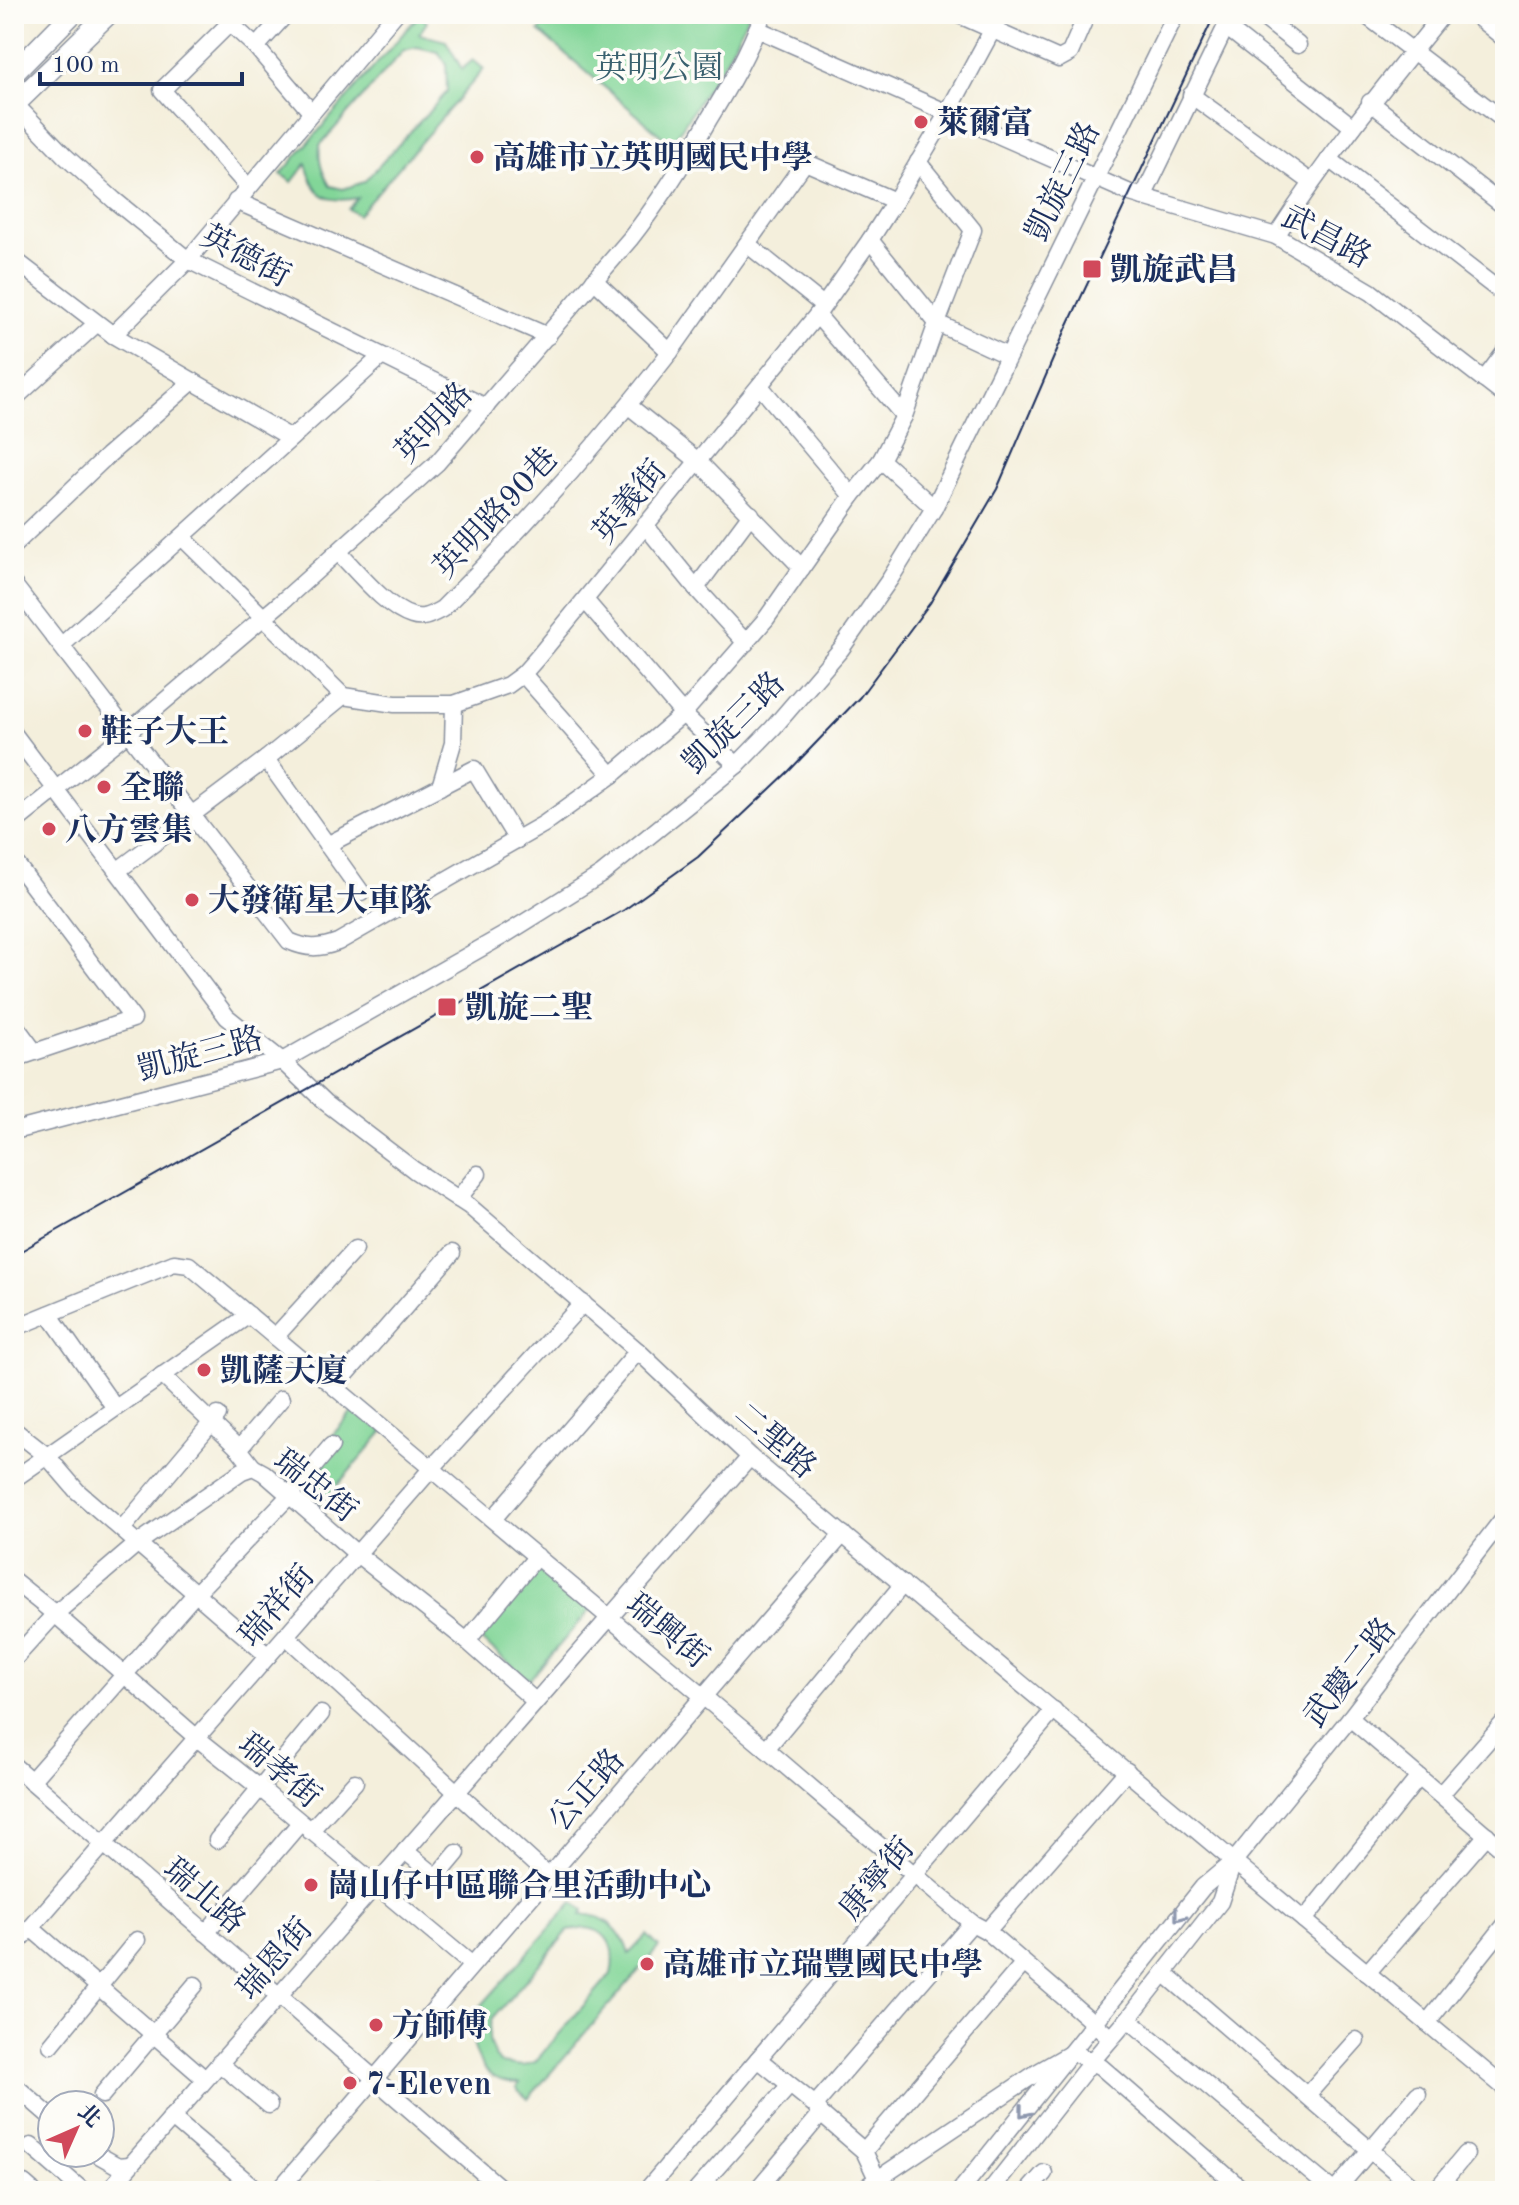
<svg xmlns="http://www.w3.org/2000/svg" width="1519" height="2205" font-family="'Old Standard TT','Noto Serif TC',serif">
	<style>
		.green { fill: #82d698; stroke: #4e827b; stroke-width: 2; fill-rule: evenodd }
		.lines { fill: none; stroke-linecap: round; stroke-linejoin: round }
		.minor-casing { stroke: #888f9d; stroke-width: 19 }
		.tertiary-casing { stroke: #888f9d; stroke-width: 23 }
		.minor { stroke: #fff; stroke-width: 16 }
		.tertiary { stroke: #fff; stroke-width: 20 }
		.tram { stroke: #1b2f5e; stroke-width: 2 }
		.oneway { stroke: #8d97ae }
		.poi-dot { fill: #d1495b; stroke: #fdfcf7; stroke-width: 3 }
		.labels { text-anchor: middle; stroke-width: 7; stroke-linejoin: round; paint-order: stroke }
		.park-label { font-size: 32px; fill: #3a616f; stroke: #fdfcf7 }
		.poi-label { font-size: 32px; font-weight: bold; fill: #1b2f5e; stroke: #fdfcf7; text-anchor: start }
		.street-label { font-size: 32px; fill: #1b2f5e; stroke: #fdfcf7 }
	</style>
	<rect width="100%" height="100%" fill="#fdfcf7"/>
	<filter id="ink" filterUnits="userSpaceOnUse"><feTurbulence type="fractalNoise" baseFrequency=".0125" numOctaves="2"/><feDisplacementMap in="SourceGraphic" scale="16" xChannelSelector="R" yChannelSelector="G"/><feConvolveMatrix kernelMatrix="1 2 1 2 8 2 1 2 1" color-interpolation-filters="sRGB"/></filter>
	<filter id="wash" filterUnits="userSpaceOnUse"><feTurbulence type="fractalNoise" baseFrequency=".006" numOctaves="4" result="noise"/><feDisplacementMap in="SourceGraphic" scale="32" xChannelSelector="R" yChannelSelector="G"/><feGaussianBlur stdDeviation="1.8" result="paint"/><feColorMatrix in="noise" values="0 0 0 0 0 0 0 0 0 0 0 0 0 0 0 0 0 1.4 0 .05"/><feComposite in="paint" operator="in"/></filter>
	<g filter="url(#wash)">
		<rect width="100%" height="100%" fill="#f4efdc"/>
		<g class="green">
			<path d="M 420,14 L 427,22 L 419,34 L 446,41 L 462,69 L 473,60 L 484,69 L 358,215 L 348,209 L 358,198 C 325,204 315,196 306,164 L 292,182 L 281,174 ZM 417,47 L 438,52 L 446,63 L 447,92 L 364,182 L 343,189 L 330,186 C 322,172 318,161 320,145 L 404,50 Z"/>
			<path d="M 552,14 L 749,14 L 726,60 L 671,144 L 539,31 Z"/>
			<path d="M 357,1407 L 384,1431 L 321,1504 L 293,1480 Z"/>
			<path d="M 537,1563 L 591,1609 L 529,1680 L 475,1635 Z"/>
			<path d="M 573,1902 L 583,1910 L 581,1915 C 604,1912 623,1932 629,1954 L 647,1935 L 659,1947 L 528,2099 L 516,2088 L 520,2083 C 480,2084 468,2048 474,2014 ZM 586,1928 C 611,1931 616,1952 611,1974 L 535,2062 L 523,2066 L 500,2063 C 489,2049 486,2036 492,2019 L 568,1931 Z"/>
		</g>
	</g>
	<g filter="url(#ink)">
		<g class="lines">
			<defs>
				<g id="minor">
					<path d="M 239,14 L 162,90 L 248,187"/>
					<path d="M 957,14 L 1059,59 L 1070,53 L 1087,14"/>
					<path d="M 1259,14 L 1298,45"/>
					<path d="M 1364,14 L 1505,121"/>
					<path d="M 1474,14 L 1505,39"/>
					<path d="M 230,23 L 256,47 L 311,112"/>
					<path d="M 1226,27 L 1353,127"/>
					<path d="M 757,29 L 1130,193 L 1276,236 L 1371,292 L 1505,396"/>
					<path d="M 256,47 L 286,14"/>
					<path d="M 1191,95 L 1311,182"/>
					<path d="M 1370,102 L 1505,207"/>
					<path d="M 14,103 L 65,156 L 114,200 L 188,260 L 486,407"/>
					<path d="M 1329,159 L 1505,295"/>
					<path d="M 1143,197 L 1232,14"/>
					<path d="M 236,201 L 548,336"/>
					<path d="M 1276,236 C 1327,157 1384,87 1443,14"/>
					<path d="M 870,240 L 937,323 L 1008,356"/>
					<path d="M 747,244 L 823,305"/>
					<path d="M 14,262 L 15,260 L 113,335 L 291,438"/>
					<path d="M 594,280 L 670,352 L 805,162 L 895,201"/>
					<path d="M 817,315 L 904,416"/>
					<path d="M 113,335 L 188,260 L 395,14"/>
					<path d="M 1484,380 L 1505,352"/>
					<path d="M 760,386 L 852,496"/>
					<path d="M 14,399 L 96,324"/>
					<path d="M 629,406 L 698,461 L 802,568"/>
					<path d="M 881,460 L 934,508"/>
					<path d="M 645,525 L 696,588 L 746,643"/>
					<path d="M 182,537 L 343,696 L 395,704 L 454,704 L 508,685 L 523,674 L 538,657 L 817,315 L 870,240 L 895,201 L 947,114 L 1001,14"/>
					<path d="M 14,545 L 107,456 L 193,381"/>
					<path d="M 339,553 C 357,571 387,609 412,616 C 423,620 432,614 442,609 C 523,528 600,443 670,352"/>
					<path d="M 14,585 L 289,941 C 307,949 319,949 338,942 L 544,824 L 612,775 L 683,714 L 766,619 L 852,496 L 881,460 L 904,416 L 937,323 L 973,230 L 918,162"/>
					<path d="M 696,588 L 751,514"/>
					<path d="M 585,600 L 683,714 L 737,765"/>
					<path d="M 62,645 L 382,356"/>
					<path d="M 523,674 L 612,775"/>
					<path d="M 14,734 L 227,1017 L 282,1061 L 325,1102 L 414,1170 L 469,1206 L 638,1351 L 750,1457 L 1505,2088"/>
					<path d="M 266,759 L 361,892"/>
					<path d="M 440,787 L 453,743 L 454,704"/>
					<path d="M 14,823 L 128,732 L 284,600 L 437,463 L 630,239 C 660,201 685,161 709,119 C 730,85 749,52 763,14"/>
					<path d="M 327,845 L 474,769 L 517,840"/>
					<path d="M 14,861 L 133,1019 L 14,1059"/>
					<path d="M 117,871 L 266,759 L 343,696"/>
					<path d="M 14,1024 L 34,1051"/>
					<path d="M 14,1131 L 282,1061 L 506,934 L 602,874 L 737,765 L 773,728 L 841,649 L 890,579 L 934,508 L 1176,14"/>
					<path d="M 458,1199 L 478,1174"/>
					<path d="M 49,1314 L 115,1408"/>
					<path d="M 14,1328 L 174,1263 L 189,1265 L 766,1749 L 836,1809 L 972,1923 L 987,1931 L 1111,2038"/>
					<path d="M 275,1337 L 355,1249"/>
					<path d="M 162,1375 L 239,1449 L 253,1467"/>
					<path d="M 335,1387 L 452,1253"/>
					<path d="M 14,1430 L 47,1456 L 77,1491 L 268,1656"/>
					<path d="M 239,1449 L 281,1399"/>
					<path d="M 14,1479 L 249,1315"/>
					<path d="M 493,1519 L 638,1351"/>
					<path d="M 122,1529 L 218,1415"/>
					<path d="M 14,1581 L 55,1614 L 197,1738 L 261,1789 L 472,1965"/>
					<path d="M 286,1636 L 548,1876"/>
					<path d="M 467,1641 L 537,1556"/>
					<path d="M 14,1659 L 55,1614 L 138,1543 L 242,1471 L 253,1467 L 264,1473 L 357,1554 L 467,1641 L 535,1701"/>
					<path d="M 1350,1718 L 1505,1851"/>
					<path d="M 766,1749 L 903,1584"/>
					<path d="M 14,1766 L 504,2191"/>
					<path d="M 31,1781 L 196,1593 L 290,1495 L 331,1446"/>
					<path d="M 1440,1795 L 1505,1721"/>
					<path d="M 310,1831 L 355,1782"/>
					<path d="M 217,1840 L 321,1714"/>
					<path d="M 405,1851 L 437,1877 L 457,1853"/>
					<path d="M 1304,1920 L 1419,1777"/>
					<path d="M 31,1928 L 205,2079"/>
					<path d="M 987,1931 L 1127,1771"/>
					<path d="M 206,1933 L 300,1823"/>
					<path d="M 14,1947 L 432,1468 L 583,1303"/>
					<path d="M 1164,1973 L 1418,2191"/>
					<path d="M 1367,1973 L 1487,1835"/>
					<path d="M 1128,2019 L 1333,2191"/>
					<path d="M 1427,2023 L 1505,1925"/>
					<path d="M 51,2045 L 137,1940"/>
					<path d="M 758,2059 L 815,2105 L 821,2114 L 864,2151 L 877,2179"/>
					<path d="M 219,2063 L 269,2105"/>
					<path d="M 14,2085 L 52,2118"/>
					<path d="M 102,2095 L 195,1985"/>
					<path d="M 1307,2095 L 1356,2040"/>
					<path d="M 815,2105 L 972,1923"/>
					<path d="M 171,2117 L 258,2191"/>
					<path d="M 31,2146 L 83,2191"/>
					<path d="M 864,2151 L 1023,1964"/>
					<path d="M 95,2153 L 118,2166 L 129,2165"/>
					<path d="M 24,2184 L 32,2191"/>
					<path d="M 108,2191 L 750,1457"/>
					<path d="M 278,2191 L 843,1534"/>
					<path d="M 375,2191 L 377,2189 L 380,2191"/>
					<path d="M 646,2191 L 1054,1710"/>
					<path d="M 696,2191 L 789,2086"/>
					<path d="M 756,2191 L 821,2114"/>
					<path d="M 860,2191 L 1038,2072 L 1073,2052 L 1101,2067 L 1244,2191"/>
					<path d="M 960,2191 L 1203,1887 L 1234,1861 L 1350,1718 L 1505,1516"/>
					<path d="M 990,2191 L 1092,2061 L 1128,2019 L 1220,1902 L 1233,1863"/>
					<path d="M 1028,2191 L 1044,2173"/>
					<path d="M 1335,2191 L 1418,2094"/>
					<path d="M 1390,2191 L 1402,2177"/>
					<path d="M 1435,2191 L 1466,2154"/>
				</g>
				<g id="tertiary">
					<path d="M 14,73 L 72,14"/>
					<path d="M 14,105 L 108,14"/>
				</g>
			</defs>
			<use href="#minor" class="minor-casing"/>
			<use href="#tertiary" class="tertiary-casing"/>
			<use href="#minor" class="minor"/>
			<use href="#tertiary" class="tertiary"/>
			<path class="tram" d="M 14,1255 L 624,910 L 698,857 L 789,771 L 860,697 L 930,603 L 997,489 L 1066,329 L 1215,14"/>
		</g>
		<defs><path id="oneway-chevron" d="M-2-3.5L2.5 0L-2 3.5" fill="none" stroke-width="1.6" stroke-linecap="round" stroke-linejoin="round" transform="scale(2)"/></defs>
		<g class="oneway">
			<use href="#oneway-chevron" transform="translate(1179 1916) rotate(128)"/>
			<use href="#oneway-chevron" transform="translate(1024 2112) rotate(129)"/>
		</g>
	</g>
	<g class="poi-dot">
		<circle cx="921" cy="122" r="8"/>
		<circle cx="477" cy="157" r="8"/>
		<rect x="1082" y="259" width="20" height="20" rx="4"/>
		<circle cx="85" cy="731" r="8"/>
		<circle cx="104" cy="787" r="8"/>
		<circle cx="49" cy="829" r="8"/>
		<circle cx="192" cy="900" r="8"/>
		<rect x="437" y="997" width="20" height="20" rx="4"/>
		<circle cx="204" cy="1370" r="8"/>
		<circle cx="311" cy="1885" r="8"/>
		<circle cx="647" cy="1964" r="8"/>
		<circle cx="376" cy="2025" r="8"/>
		<circle cx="350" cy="2083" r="8"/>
	</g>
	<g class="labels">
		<g class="park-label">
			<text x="659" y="78">英明公園</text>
		</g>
		<g class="poi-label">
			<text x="937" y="133">萊爾富</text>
			<text x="493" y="168">高雄市立英明國民中學</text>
			<text x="1110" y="280">凱旋武昌</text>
			<text x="101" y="742">鞋子大王</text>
			<text x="120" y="798">全聯</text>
			<text x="65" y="840">八方雲集</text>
			<text x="208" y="911">大發衛星大車隊</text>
			<text x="465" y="1018">凱旋二聖</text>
			<text x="220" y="1381">凱薩天廈</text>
			<text x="327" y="1896">崗山仔中區聯合里活動中心</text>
			<text x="663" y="1975">高雄市立瑞豐國民中學</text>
			<text x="392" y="2036">方師傅</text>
			<text x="366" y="2094">7-Eleven</text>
		</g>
		<g class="street-label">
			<text transform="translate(1062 181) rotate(-64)" y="11">凱旋三路</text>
			<text transform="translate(1327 236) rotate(28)" y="11">武昌路</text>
			<text transform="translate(246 255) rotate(28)" y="11">英德街</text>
			<text transform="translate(433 422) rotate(-47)" y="11">英明路</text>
			<text transform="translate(629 501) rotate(-51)" y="11">英義街</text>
			<text transform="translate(495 512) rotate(-47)" y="11">英明路90巷</text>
			<text transform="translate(733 722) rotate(-45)" y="11">凱旋三路</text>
			<text transform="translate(200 1053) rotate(-15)" y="11">凱旋三路</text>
			<text transform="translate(776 1440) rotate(41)" y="11">二聖路</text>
			<text transform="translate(316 1485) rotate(38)" y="11">瑞忠街</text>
			<text transform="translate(276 1605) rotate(-49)" y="11">瑞祥街</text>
			<text transform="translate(668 1630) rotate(40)" y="11">瑞興街</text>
			<text transform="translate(1349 1672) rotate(-52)" y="11">武慶二路</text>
			<text transform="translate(280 1770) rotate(40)" y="11">瑞孝街</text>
			<text transform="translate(586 1789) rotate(-49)" y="11">公正路</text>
			<text transform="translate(876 1878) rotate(-50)" y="11">康寧街</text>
			<text transform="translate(205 1895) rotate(41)" y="11">瑞北路</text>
			<text transform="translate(274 1958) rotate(-49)" y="11">瑞恩街</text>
		</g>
	</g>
	<rect width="1519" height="2205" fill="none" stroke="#fdfcf7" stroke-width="48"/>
	<g transform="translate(76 2129) rotate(45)"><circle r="38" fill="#fdfcf7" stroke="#a3aaba" stroke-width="2"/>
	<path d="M0-6L14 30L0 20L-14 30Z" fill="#d1495b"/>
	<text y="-12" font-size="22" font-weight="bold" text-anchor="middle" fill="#1b2f5e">北</text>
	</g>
	<path d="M40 72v12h202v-12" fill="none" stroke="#1b2f5e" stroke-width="4"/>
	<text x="52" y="72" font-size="24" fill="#1b2f5e" stroke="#fdfcf7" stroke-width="6" paint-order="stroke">100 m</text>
</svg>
